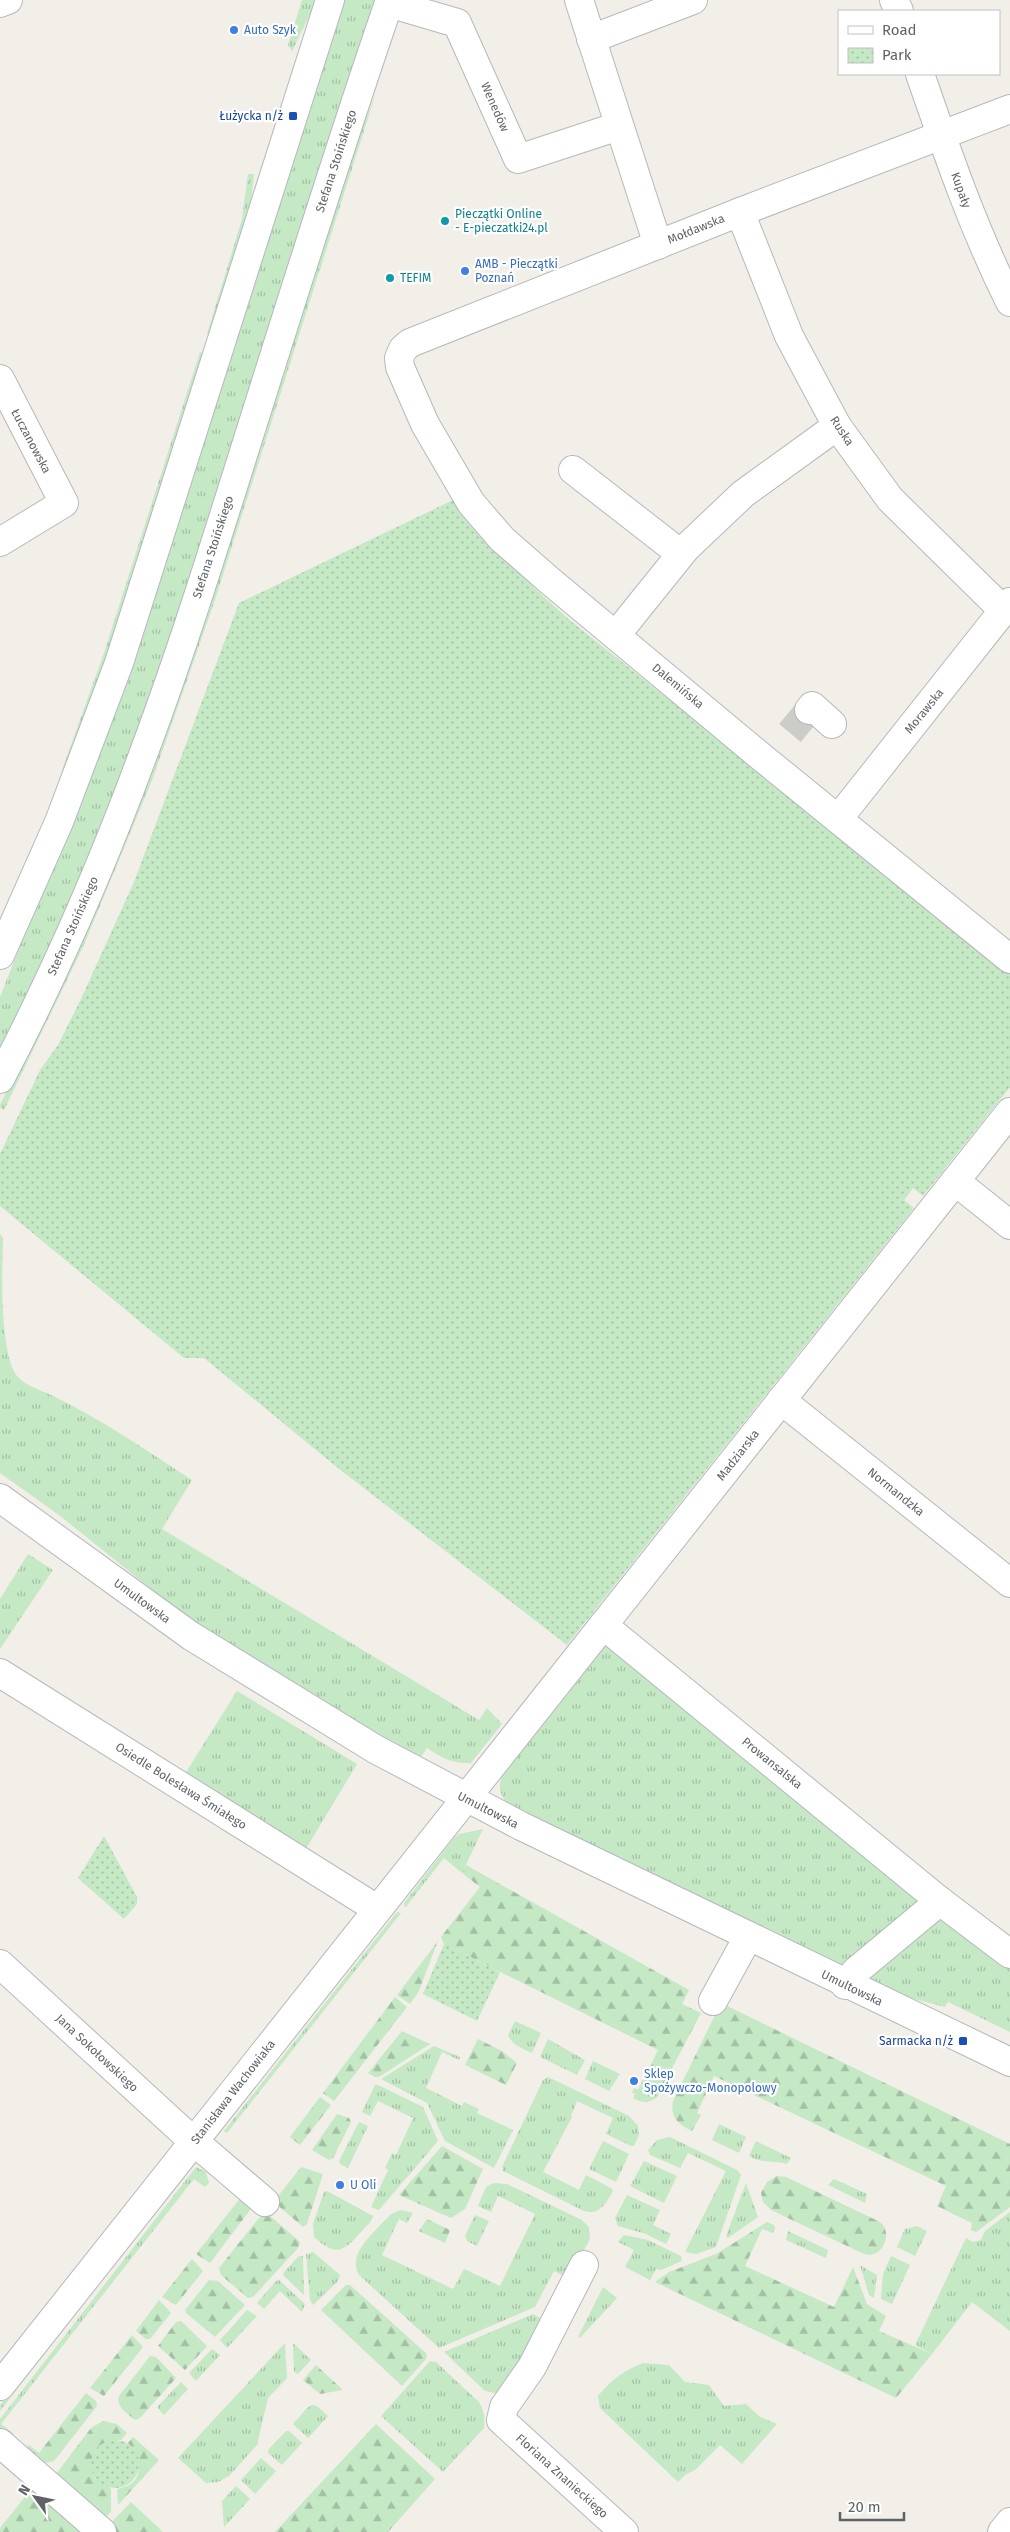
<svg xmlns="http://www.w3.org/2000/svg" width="1010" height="2532" font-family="'Fira Sans',sans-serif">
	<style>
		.grass { fill: url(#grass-tufts) }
		.forest { fill: url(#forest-firs) }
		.park { fill: url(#park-dots) }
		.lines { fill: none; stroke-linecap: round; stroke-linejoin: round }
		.minor-tunnel { stroke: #ccccc8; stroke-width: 28; stroke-dasharray: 28 14; stroke-linecap: butt }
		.minor-casing { stroke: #b5b8bc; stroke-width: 30 }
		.minor { stroke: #fff; stroke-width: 28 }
		.shop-dot { fill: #3f7fe0; stroke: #fff; stroke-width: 2 }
		.transit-dot { fill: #1a4fb4; stroke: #fff; stroke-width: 2 }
		.culture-dot { fill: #0f9aa8; stroke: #fff; stroke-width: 2 }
		.labels { text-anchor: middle; stroke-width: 4.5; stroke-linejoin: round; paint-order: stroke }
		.shop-label { font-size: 12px; fill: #366cbe; stroke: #fff; text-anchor: start }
		.street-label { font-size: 12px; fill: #5f6368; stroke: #fff }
		.transit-label { font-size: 12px; fill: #164399; stroke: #fff; text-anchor: end }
		.culture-label { font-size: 12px; fill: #0d838f; stroke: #fff; text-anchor: start }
	</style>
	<defs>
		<pattern id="grass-tufts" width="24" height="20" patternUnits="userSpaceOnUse" patternTransform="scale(1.25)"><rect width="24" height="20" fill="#c5e8c5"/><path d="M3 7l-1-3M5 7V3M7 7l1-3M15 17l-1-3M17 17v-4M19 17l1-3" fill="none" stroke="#a3c0a4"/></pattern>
		<pattern id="forest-firs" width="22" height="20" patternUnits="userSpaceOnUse" patternTransform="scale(1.25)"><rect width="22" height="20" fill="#c5e8c5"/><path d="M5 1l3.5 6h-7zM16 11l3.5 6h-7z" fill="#a3c0a4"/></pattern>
		<pattern id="park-dots" width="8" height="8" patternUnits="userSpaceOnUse" patternTransform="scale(1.25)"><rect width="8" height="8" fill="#c5e8c5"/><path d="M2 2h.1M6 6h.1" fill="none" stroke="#a3c0a4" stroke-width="1.8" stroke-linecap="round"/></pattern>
	</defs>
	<rect width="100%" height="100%" fill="#f1efe8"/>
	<g class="grass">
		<path d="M 302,0 L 317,0 L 292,51 L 288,45 Z"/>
		<path d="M 342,0 L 375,0 L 184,601 L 90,859 L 0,1056 L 0,997 L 29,923 Z"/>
		<path d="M 376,93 L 215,600 L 153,778 L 83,947 L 4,1110 L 0,1108 L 0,1105 L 35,1034 L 339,187 Z"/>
		<path d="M 248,174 L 254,174 L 249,221 L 210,334 L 207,334 L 242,219 Z"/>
		<path d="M 200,352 L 203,354 L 143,554 L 67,772 L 62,770 L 104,653 Z"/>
		<path d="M 0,1234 L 3,1238 C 2,1275 0,1333 12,1367 C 18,1384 36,1388 51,1395 C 101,1419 146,1450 192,1480 L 162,1529 L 479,1720 L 487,1708 L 502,1724 L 471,1763 C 452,1764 442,1758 427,1748 L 421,1757 L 369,1730 L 196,1625 L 59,1515 L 0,1473 Z"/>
		<path d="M 28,1554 L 53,1570 L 0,1649 L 0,1599 Z"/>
		<path d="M 600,1631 L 1010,1954 L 1010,2032 L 948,2002 L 945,2007 L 891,1993 L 691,1893 L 511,1808 C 498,1794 498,1787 503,1770 Z"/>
		<path d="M 237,1691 L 357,1764 L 304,1852 L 183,1777 Z"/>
		<path d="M 483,1829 L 462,1873 L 444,1858 L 405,1908 L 404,1903 L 454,1838 L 459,1834 Z"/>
		<path d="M 397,1912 L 401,1913 L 227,2133 L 224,2131 Z"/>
		<path d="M 515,2021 L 541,2033 L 532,2053 C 522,2048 512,2045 508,2035 Z"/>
		<path d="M 548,2039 L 585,2060 L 577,2075 L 540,2057 Z"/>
		<path d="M 434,2046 L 460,2057 L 459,2060 L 442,2052 L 426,2088 L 462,2106 L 464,2102 L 479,2109 L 477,2113 L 513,2130 L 494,2168 L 445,2141 L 427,2103 L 381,2079 Z"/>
		<path d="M 593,2061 L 620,2074 L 609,2091 L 585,2079 Z"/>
		<path d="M 548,2077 L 629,2116 L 638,2126 L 639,2135 L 634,2146 L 631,2146 L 606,2134 L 613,2118 L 577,2101 L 571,2116 L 572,2117 L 543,2172 L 579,2190 L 586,2175 L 611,2188 L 613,2191 C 606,2203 600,2216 584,2211 L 503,2171 L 502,2167 L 543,2080 Z"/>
		<path d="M 375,2085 L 378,2085 L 423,2107 L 438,2141 L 379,2210 L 371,2207 L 388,2170 L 385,2168 L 392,2153 L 396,2155 L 413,2118 L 378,2101 L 370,2116 L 362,2112 Z"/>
		<path d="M 359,2122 L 368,2126 L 348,2168 L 340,2164 L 339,2161 Z"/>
		<path d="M 719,2124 L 746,2137 L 739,2153 L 712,2140 Z"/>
		<path d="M 670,2137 L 737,2170 L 741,2175 L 716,2247 L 696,2254 L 685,2252 L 726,2171 L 688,2153 L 680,2168 L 650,2155 L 648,2150 L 657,2140 Z"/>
		<path d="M 603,2141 L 629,2154 L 616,2182 L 589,2169 Z"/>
		<path d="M 756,2141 L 791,2158 L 787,2164 C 774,2160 762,2164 749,2156 Z"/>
		<path d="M 644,2161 L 677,2176 L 664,2203 L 630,2186 Z"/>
		<path d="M 191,2167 L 0,2411 L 0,2405 L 172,2185 Z"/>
		<path d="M 196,2167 L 206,2172 L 209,2183 L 205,2187 L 194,2179 L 1,2424 L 14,2434 L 9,2439 L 0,2432 L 0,2419 Z"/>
		<path d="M 834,2179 L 867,2194 L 865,2203 L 828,2185 Z"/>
		<path d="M 494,2183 L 507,2184 L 582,2220 L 589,2227 L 590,2238 L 570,2279 L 554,2271 L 535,2307 L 439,2348 L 359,2275 C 346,2253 377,2230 391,2214 L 401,2210 L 413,2213 L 407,2223 L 399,2219 L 382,2255 L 453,2289 L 464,2269 L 500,2286 L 535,2214 L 498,2196 L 491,2212 L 478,2206 L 486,2187 Z"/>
		<path d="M 746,2183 L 758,2217 L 728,2238 L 726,2236 Z"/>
		<path d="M 327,2191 L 373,2216 C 372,2222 364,2228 359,2234 C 342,2254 334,2255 314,2237 L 313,2224 L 324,2192 Z"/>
		<path d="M 627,2195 L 660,2210 L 653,2225 L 671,2234 L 666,2244 L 646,2234 L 618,2226 L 615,2218 Z"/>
		<path d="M 1010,2212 L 1010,2331 L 972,2302 L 932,2354 L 915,2345 L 966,2238 L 973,2242 L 981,2240 L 985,2231 Z"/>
		<path d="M 475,2215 L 489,2221 L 477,2246 L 467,2241 L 465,2236 Z"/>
		<path d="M 917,2226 L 927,2231 L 915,2256 L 897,2247 L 905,2229 Z"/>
		<path d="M 788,2231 L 828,2250 L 826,2258 L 786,2240 Z"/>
		<path d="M 624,2235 L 648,2240 L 681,2256 L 682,2261 L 661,2270 L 656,2269 L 650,2280 L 625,2267 L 634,2250 L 618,2242 Z"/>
		<path d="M 313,2252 L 340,2275 L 338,2281 L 313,2305 L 310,2300 L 306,2254 Z"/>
		<path d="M 299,2256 L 303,2256 L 304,2295 L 283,2275 L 284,2272 Z"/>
		<path d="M 891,2256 L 910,2265 L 892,2304 L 881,2299 L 883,2274 Z"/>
		<path d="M 860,2265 L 877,2275 L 874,2298 L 869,2295 Z"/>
		<path d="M 279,2280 L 305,2304 L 302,2312 L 280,2291 L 264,2309 L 257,2303 L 276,2281 Z"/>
		<path d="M 603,2287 L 617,2298 L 580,2338 L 578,2337 Z"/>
		<path d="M 247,2310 L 257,2316 L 227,2348 L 220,2340 Z"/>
		<path d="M 533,2314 L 547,2322 L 500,2394 L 485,2391 L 444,2352 Z"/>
		<path d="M 285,2343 L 287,2378 L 268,2398 L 257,2445 L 229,2476 L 218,2482 L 206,2483 L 178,2458 Z"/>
		<path d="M 293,2343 L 311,2360 L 298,2374 L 294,2372 Z"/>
		<path d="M 212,2349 L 220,2355 L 196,2381 L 189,2373 Z"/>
		<path d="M 430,2361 L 436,2362 L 479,2402 C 484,2410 485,2418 484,2428 L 443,2472 L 381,2416 Z"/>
		<path d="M 643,2363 L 669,2365 L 685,2382 L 709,2385 L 724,2406 L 746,2404 L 760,2417 L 777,2424 L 742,2464 L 720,2445 L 695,2470 L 685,2475 L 678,2482 L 600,2408 L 598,2396 C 611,2380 623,2371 643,2363 Z"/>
		<path d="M 181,2382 L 188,2389 L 164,2415 L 157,2407 Z"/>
		<path d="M 312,2405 L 317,2406 L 328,2416 L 308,2438 L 293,2424 L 307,2408 Z"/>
		<path d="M 286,2431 L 289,2431 L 302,2443 L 282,2465 L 268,2453 L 268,2450 Z"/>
		<path d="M 261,2458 L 276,2471 L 255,2494 L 241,2480 Z"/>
		<path d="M 236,2486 L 250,2499 L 224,2527 L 222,2501 Z"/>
	</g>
	<g class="forest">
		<path d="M 466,1865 L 689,1990 L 682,2004 L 701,2013 L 657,2097 C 648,2104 643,2103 633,2098 L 635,2094 L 632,2093 L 634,2088 L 638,2090 L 658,2050 L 444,1944 L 441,1937 L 480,1887 L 462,1873 Z"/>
		<path d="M 438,1941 L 418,1993 L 410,2004 L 397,1995 Z"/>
		<path d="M 395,1997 L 407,2007 L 334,2101 L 323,2093 Z"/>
		<path d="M 721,2003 L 1010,2144 L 1010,2207 L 976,2232 L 971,2230 L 972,2223 L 937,2206 L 946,2186 L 714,2076 L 697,2113 L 701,2115 L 692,2131 C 678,2124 670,2118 673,2101 Z"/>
		<path d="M 402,2031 L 430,2044 L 379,2077 L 375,2077 L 368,2073 Z"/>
		<path d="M 478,2039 L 502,2051 L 517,2063 L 506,2085 L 465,2065 Z"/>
		<path d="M 320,2097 L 331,2105 L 300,2145 L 290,2137 Z"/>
		<path d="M 337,2114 L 349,2118 L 351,2122 L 333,2158 L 329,2160 L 312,2150 Z"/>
		<path d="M 442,2146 L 483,2169 L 465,2209 L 451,2218 L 399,2195 Z"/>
		<path d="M 301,2167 L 323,2174 L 307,2224 L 303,2227 L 275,2203 L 275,2200 Z"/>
		<path d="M 777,2176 L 786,2177 L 880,2222 C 894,2234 882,2259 864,2254 L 771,2210 L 763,2202 L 761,2193 L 767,2182 Z"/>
		<path d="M 245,2192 L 253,2206 L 210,2263 L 196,2254 Z"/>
		<path d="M 263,2213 L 268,2214 L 300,2242 L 298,2248 L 253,2297 L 248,2298 L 221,2275 L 219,2268 Z"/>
		<path d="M 427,2219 L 450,2230 L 445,2243 L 419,2231 Z"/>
		<path d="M 767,2222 L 774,2225 L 775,2228 L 773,2233 L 762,2229 L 745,2266 L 834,2307 L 853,2267 L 867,2304 L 886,2316 L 879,2331 L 932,2354 L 896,2398 L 655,2282 L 669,2272 L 716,2254 Z"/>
		<path d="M 192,2259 L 203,2271 L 176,2305 L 162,2297 Z"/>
		<path d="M 209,2280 L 218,2281 L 245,2305 L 215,2337 L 186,2313 L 185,2310 Z"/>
		<path d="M 346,2285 L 350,2285 L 427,2354 L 426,2359 L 402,2386 L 321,2310 Z"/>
		<path d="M 159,2300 L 171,2313 L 150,2339 L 146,2339 L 136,2331 Z"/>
		<path d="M 181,2321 L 207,2346 L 185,2370 L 158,2346 L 176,2322 Z"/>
		<path d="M 132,2335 L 143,2347 L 104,2396 L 90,2388 Z"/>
		<path d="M 150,2356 L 156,2357 L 176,2378 L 140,2418 L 135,2420 C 126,2412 116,2407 119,2396 Z"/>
		<path d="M 316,2365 L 343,2390 L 320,2394 L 303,2380 Z"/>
		<path d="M 86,2393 L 96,2401 L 97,2406 L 54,2461 L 41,2464 L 24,2452 L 29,2445 L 39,2453 Z"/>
		<path d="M 103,2421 L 117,2424 L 127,2433 L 121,2440 C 102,2439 98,2449 91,2464 L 95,2478 L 111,2489 L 111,2511 L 102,2522 L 56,2474 L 91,2428 Z"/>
		<path d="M 376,2424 L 435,2479 L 388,2532 L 275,2532 Z"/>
		<path d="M 133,2437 L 159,2460 L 118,2505 L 117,2489 C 145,2485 143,2460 128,2443 Z"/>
		<path d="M 32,2488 L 82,2532 L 0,2532 L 0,2528 Z"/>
		<path d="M 131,2502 L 163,2532 L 113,2532 L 107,2527 Z"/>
	</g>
	<g class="park">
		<path d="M 453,500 C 489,544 528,584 572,622 L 1010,972 L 1010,1087 L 923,1196 L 913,1188 L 904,1200 L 914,1208 L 567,1645 L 338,1468 L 204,1358 L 184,1358 L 0,1206 L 0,1154 L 40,1070 L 58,1045 L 81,999 L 134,882 L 239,603 Z"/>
		<path d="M 104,1836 L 137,1897 L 137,1904 L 124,1919 L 78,1878 Z"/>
		<path d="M 444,1944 L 500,1972 L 477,2021 L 423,1994 Z"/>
		<circle cx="115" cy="2464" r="24"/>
	</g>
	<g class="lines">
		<path class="minor-tunnel" d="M 790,733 L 809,710"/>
		<defs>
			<g id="minor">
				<path d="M 579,0 L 658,245"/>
				<path d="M 894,0 L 899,11"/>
				<path d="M 0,3 L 8,0"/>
				<path d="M 389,3 L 457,23 L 518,159 L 619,126"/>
				<path d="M 591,39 L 693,0"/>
				<path d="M 920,74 C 947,152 973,228 1010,302"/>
				<path d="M 1010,109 L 740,212 L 410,343 L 403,349 L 399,358 L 400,367 L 425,424 L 471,503 L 502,539 L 550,581 L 759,755 L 1010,959"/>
				<path d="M 740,212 L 789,336 L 837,426 L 890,499 L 1004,611"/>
				<path d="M 0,379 L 64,503 L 0,542"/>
				<path d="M 573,470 L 681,554"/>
				<path d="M 616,635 L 686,548 L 743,494 L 837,426"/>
				<path d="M 809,710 L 812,706 L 832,724"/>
				<path d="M 838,819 L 1010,602"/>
				<path d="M 0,955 L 59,822 L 119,663 L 330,0"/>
				<path d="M 0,1079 C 55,974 103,864 144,752 C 187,637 223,518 260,401 C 302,267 344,133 390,0"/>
				<path d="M 955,1181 L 1010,1225"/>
				<path d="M 781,1400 L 1010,1583"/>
				<path d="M 0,1498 L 191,1636 L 375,1749 L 521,1826 L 1010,2062"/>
				<path d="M 603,1625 L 940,1901 L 1010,1954"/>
				<path d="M 0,1673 L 377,1909"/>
				<path d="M 0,1964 L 182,2131 L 265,2202"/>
				<path d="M 845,1985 L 856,1971 L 940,1901"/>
				<path d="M 713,2001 L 748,1937"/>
				<path d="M 584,2265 L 532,2367 L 504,2407 L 501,2420 L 624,2532"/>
				<path d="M 0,2386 L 1010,1112"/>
				<path d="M 0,2443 L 102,2532"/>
				<path d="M 1002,2532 L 1010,2522"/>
			</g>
		</defs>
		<use href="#minor" class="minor-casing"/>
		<use href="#minor" class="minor"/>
	</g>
	<g class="shop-dot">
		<circle cx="234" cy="30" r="5"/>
		<circle cx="465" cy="271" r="5"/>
		<circle cx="634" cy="2081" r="5"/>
		<circle cx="340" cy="2185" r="5"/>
	</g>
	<g class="transit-dot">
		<rect x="288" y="111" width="10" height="10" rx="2.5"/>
		<rect x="958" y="2036" width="10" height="10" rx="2.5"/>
	</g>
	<g class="culture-dot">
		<circle cx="445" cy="221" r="5"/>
		<circle cx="390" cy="278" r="5"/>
	</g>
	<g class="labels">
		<g class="shop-label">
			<text x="244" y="34">Auto Szyk</text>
			<text x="475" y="268">AMB - Pieczątki<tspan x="475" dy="14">Poznań</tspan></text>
			<text x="644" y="2078">Sklep<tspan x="644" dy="14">Spożywczo-Monopolowy</tspan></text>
			<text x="350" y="2189">U Oli</text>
		</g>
		<g class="street-label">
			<text transform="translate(495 107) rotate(66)" y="4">Wenedów</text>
			<text transform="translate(336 161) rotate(-72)" y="4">Stefana Stoińskiego</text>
			<text transform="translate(961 190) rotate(70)" y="4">Kupały</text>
			<text transform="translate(696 229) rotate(-22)" y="4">Mołdawska</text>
			<text transform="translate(842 431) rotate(57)" y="4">Ruska</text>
			<text transform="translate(31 441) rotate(62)" y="4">Łuczanowska</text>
			<text transform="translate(213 547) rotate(-72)" y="4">Stefana Stoińskiego</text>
			<text transform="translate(678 686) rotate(40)" y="4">Dalemińska</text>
			<text transform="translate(924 711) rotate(-51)" y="4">Morawska</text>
			<text transform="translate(73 926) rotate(-66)" y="4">Stefana Stoińskiego</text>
			<text transform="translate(738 1455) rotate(-52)" y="4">Madziarska</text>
			<text transform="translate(896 1492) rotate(39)" y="4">Normandzka</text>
			<text transform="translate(142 1601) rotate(36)" y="4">Umultowska</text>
			<text transform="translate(772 1763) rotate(39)" y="4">Prowansalska</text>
			<text transform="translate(181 1786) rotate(32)" y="4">Osiedle Bolesława Śmiałego</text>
			<text transform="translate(488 1810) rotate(27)" y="4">Umultowska</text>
			<text transform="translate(852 1988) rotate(26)" y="4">Umultowska</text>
			<text transform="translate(97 2053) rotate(43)" y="4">Jana Sokołowskiego</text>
			<text transform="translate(233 2092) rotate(-52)" y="4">Stanisława Wachowiaka</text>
			<text transform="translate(562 2476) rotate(42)" y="4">Floriana Znanieckiego</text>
		</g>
		<g class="transit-label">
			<text x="283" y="120">Łużycka n/ż</text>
			<text x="953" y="2045">Sarmacka n/ż</text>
		</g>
		<g class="culture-label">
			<text x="455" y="218">Pieczątki Online<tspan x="455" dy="14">- E-pieczatki24.pl</tspan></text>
			<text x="400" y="282">TEFIM</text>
		</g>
	</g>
	<rect x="838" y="10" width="162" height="65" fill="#ffffff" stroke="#bfc1c3"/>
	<rect x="848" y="26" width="25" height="8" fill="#ffffff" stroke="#bfc1c3"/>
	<text x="882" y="35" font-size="15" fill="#5f6368">Road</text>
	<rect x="848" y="48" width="25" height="15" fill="url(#park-dots)" stroke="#bfc1c3"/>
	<text x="882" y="60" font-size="15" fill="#5f6368">Park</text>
	<g transform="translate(35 2497) rotate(303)" stroke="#ffffff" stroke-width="4" paint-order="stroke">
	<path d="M0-4L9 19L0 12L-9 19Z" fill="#5f6368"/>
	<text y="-8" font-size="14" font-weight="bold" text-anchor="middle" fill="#5f6368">N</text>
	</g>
	<path d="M840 2512v8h64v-8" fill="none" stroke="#5f6368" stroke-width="2.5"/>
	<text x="848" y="2512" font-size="15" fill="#5f6368" stroke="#ffffff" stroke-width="4" paint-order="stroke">20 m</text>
</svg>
